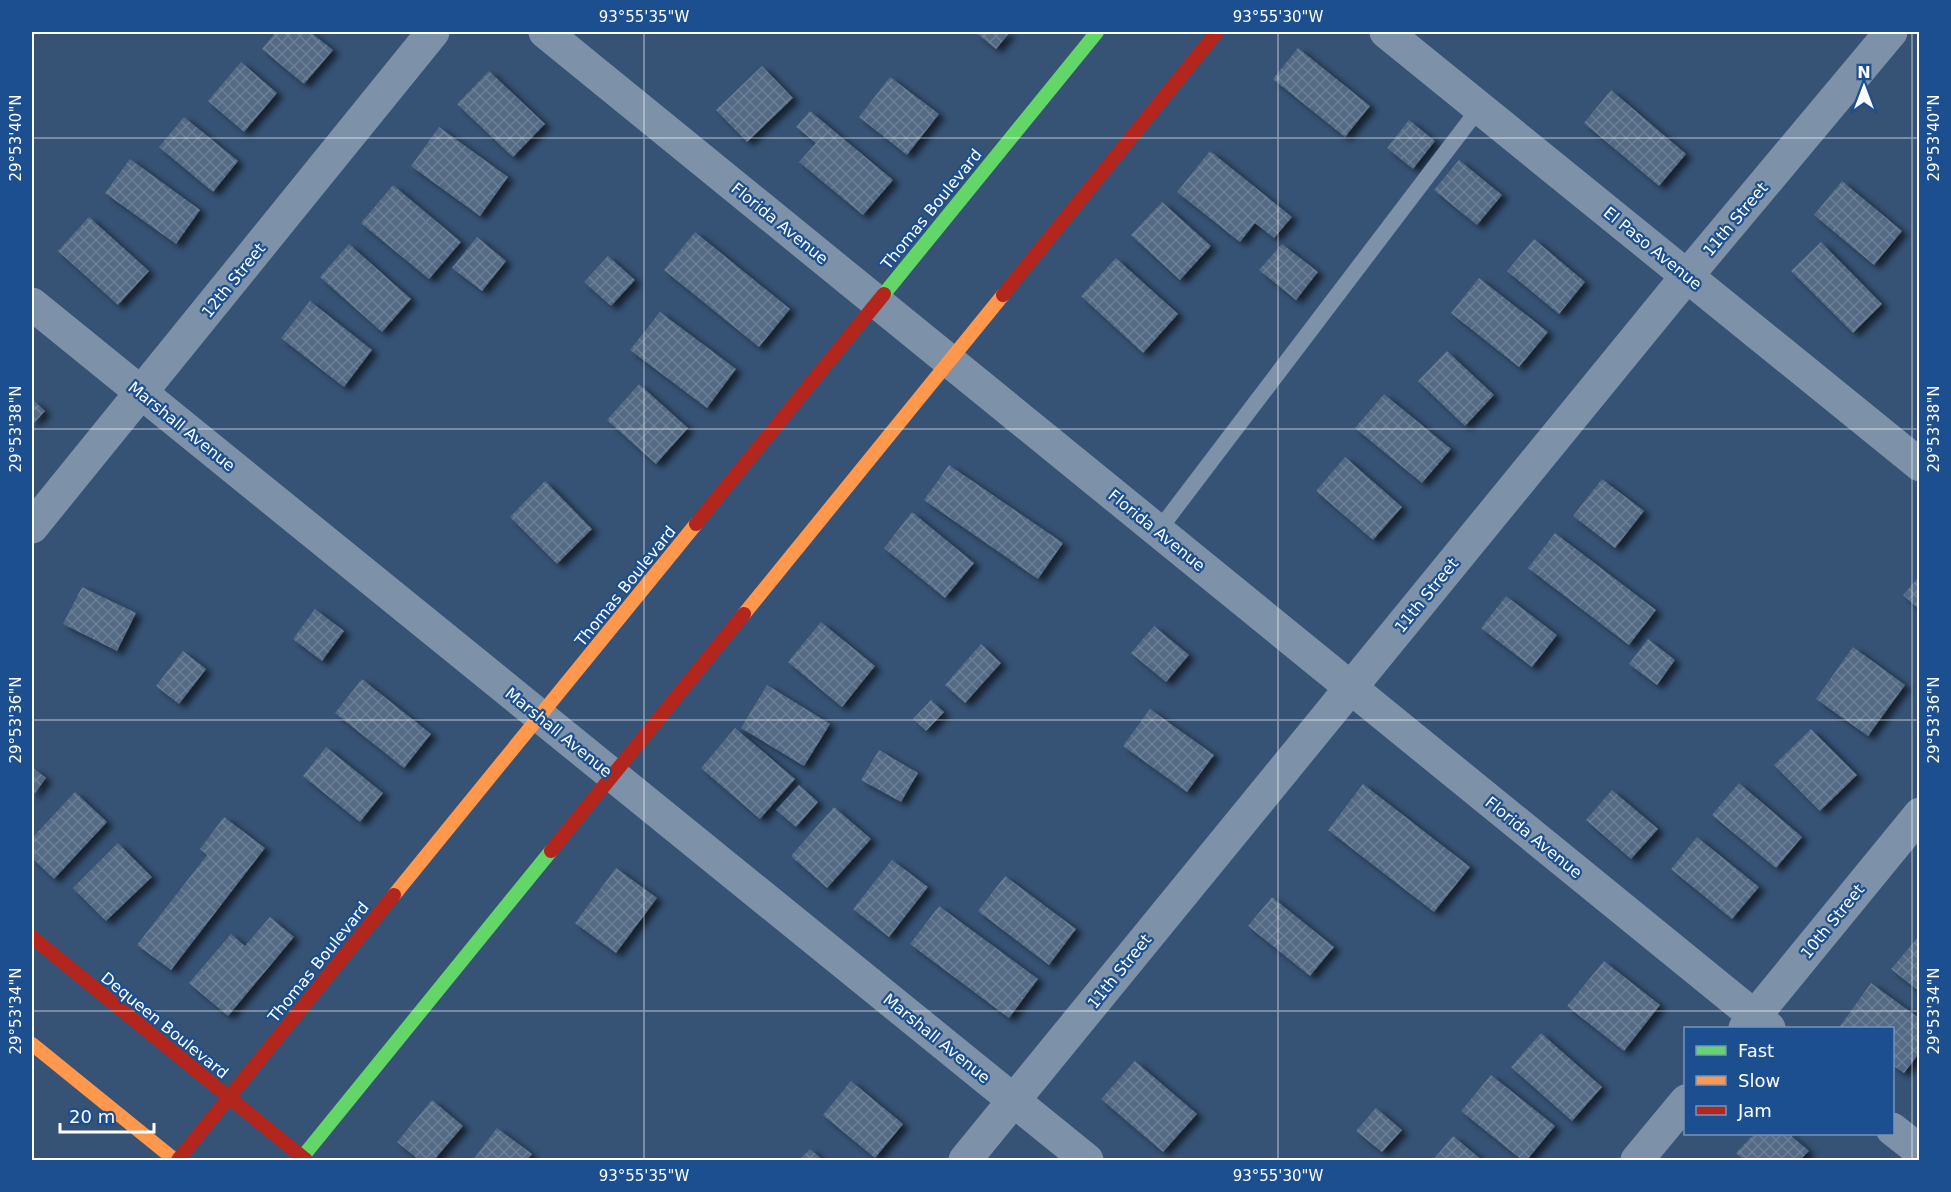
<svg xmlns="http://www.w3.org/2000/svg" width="1951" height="1192" font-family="'DejaVu Sans',sans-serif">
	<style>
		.building { fill: url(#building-cross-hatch); filter: url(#shadow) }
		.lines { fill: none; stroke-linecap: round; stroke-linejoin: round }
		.lane { stroke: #7d92a8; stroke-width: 16 }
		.street { stroke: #7d92a8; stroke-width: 33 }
		.fast { stroke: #63d668; stroke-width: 14 }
		.slow { stroke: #ff974d; stroke-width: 14 }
		.jam { stroke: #b3261e; stroke-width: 14 }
		.ticks { fill: none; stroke: #fff; stroke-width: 1.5; stroke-opacity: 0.45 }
		.labels { text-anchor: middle; stroke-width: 4.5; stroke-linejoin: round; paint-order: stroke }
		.street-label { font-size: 16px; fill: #fff; stroke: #1b4f8f }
		.neatline { fill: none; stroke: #fff; stroke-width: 2 }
		.ticks-label { font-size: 15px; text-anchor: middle; fill: #fff }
	</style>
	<defs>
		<pattern id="building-cross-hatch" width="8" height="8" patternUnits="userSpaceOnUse" patternTransform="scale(1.5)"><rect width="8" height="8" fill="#526984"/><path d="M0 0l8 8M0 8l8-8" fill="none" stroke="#6c8096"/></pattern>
		<filter id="shadow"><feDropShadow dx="6" dy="4" stdDeviation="3" flood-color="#0009"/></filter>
	</defs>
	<rect width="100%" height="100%" fill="#365274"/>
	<g class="building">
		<path d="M 276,32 L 310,32 L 333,50 L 304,84 L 262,49 Z"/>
		<path d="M 975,32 L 1010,32 L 996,49 Z"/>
		<path d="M 1298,48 L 1370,106 L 1345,137 L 1273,79 Z"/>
		<path d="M 241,62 L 277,93 L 244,132 L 208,101 Z"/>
		<path d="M 762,66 L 793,98 L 747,142 L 716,110 Z"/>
		<path d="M 489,71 L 545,124 L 513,157 L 457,104 Z"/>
		<path d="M 890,77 L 939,114 L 907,155 L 859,117 Z"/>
		<path d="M 1611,90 L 1686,154 L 1659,186 L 1584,123 Z"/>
		<path d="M 810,111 L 893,180 L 863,215 L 799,162 L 816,143 L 796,127 Z"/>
		<path d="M 184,117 L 238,161 L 213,192 L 159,147 Z"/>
		<path d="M 1409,120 L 1435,141 L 1413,169 L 1387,148 Z"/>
		<path d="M 439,127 L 508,177 L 480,216 L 411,166 Z"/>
		<path d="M 1210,151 L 1292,217 L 1274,238 L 1255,223 L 1240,242 L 1177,192 Z"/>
		<path d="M 130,159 L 200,210 L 176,244 L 105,193 Z"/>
		<path d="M 1459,160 L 1502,195 L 1477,225 L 1434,190 Z"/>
		<path d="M 1842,181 L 1902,231 L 1874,265 L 1814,215 Z"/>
		<path d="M 393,185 L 461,242 L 429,279 L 361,223 Z"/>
		<path d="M 1162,202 L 1211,246 L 1180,280 L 1131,235 Z"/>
		<path d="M 89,217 L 149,271 L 118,305 L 58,251 Z"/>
		<path d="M 695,232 L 790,309 L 759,347 L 664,270 Z"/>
		<path d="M 477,237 L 506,261 L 482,291 L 452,268 Z"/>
		<path d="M 1534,239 L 1585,282 L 1559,314 L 1507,271 Z"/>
		<path d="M 1821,242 L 1882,304 L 1853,333 L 1791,271 Z"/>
		<path d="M 349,244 L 411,299 L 382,332 L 320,277 Z"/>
		<path d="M 1282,244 L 1318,272 L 1296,300 L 1259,270 Z"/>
		<path d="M 608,256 L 635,280 L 611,306 L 584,282 Z"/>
		<path d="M 1116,258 L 1178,314 L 1143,353 L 1081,296 Z"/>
		<path d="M 1479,278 L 1548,332 L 1519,367 L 1451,313 Z"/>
		<path d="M 310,301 L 372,350 L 344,387 L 281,338 Z"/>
		<path d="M 660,312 L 736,369 L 707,408 L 630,350 Z"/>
		<path d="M 1447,351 L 1494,395 L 1465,426 L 1418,381 Z"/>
		<path d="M 639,384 L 688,428 L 656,464 L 607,420 Z"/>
		<path d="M 1384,394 L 1451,449 L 1422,483 L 1355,428 Z"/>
		<path d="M 32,399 L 45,411 L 32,425 Z"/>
		<path d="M 1345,457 L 1402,507 L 1373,540 L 1316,491 Z"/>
		<path d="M 949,465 L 1063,543 L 1038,579 L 924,500 Z"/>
		<path d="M 1602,479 L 1644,511 L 1615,548 L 1573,516 Z"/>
		<path d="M 545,481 L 592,529 L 557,564 L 510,517 Z"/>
		<path d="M 912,512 L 974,563 L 945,598 L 884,548 Z"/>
		<path d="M 1555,533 L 1656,610 L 1629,645 L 1528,568 Z"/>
		<path d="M 1920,576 L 1920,610 L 1903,595 Z"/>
		<path d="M 82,587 L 136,613 L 117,651 L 63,624 Z"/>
		<path d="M 1506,596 L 1557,635 L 1532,667 L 1481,628 Z"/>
		<path d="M 315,609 L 344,631 L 322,661 L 293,639 Z"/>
		<path d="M 821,622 L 875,666 L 842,707 L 788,662 Z"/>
		<path d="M 1154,626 L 1189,655 L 1166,682 L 1131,653 Z"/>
		<path d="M 1648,639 L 1675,660 L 1657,685 L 1629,664 Z"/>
		<path d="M 981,644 L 1001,663 L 965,703 L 945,685 Z"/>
		<path d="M 1853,647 L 1905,685 L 1868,736 L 1816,699 Z"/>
		<path d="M 183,651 L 206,669 L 179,704 L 156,686 Z"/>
		<path d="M 362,679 L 431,734 L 404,768 L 335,713 Z"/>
		<path d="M 767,685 L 830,724 L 804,766 L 741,728 Z"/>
		<path d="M 931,700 L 944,712 L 926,731 L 913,719 Z"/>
		<path d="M 1150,709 L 1214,755 L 1187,792 L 1123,746 Z"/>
		<path d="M 735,728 L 795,779 L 760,819 L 701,768 Z"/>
		<path d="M 1811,729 L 1857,775 L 1820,811 L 1774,765 Z"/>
		<path d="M 326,747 L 383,793 L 360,822 L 303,776 Z"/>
		<path d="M 879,750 L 918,773 L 901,802 L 861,780 Z"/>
		<path d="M 32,767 L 46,778 L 32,797 Z"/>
		<path d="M 1739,783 L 1802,837 L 1776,868 L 1712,815 Z"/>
		<path d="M 1363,784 L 1470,867 L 1434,912 L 1328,830 Z"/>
		<path d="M 799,785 L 818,802 L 796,827 L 776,810 Z"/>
		<path d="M 1612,790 L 1658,829 L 1631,859 L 1586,820 Z"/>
		<path d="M 75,792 L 107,822 L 54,879 L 32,858 L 32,838 Z"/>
		<path d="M 834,807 L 871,839 L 827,888 L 791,856 Z"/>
		<path d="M 224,817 L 265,848 L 171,970 L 137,945 L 207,855 L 200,849 Z"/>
		<path d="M 1697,837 L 1759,887 L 1732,919 L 1671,869 Z"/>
		<path d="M 118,843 L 152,877 L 106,921 L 73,888 Z"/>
		<path d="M 892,860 L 928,887 L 889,937 L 853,909 Z"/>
		<path d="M 616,868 L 657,898 L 616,953 L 575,923 Z"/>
		<path d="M 1005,876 L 1076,929 L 1049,965 L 978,911 Z"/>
		<path d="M 1272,897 L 1334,947 L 1310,976 L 1248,926 Z"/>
		<path d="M 939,906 L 1038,979 L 1009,1018 L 910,944 Z"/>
		<path d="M 270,917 L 294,937 L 228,1016 L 189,983 L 231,934 L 245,946 Z"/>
		<path d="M 1920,935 L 1920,992 L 1891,969 Z"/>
		<path d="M 1604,961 L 1660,1005 L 1624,1051 L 1567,1006 Z"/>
		<path d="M 1871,983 L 1920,1019 L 1920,1052 L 1904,1073 L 1892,1065 L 1892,1028 L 1843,1028 L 1840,1026 Z"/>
		<path d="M 1541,1033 L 1602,1087 L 1572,1121 L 1511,1067 Z"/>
		<path d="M 1135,1061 L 1197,1114 L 1163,1152 L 1101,1099 Z"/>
		<path d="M 1491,1075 L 1555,1126 L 1527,1160 L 1522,1160 L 1461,1111 Z"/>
		<path d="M 851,1081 L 903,1124 L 875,1158 L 823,1115 Z"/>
		<path d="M 432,1100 L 463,1126 L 434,1160 L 419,1160 L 397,1142 Z"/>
		<path d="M 1376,1108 L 1402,1130 L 1382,1152 L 1356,1131 Z"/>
		<path d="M 497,1128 L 532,1154 L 527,1160 L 473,1160 Z"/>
		<path d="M 1754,1134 L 1789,1134 L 1809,1151 L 1800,1160 L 1744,1160 L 1736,1153 Z"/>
		<path d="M 1453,1136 L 1482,1160 L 1433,1160 Z"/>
		<path d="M 810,1149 L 823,1160 L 799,1160 Z"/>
	</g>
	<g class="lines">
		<path class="lane" d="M 1158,531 L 1480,107"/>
		<g class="street">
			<path d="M 545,32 L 1769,1028"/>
			<path d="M 1386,32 L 1920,465"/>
			<path d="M 32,304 L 1087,1160"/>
			<path d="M 32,527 L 433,32"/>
			<path d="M 1745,1028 L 1920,814"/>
			<path d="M 1892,1129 L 1920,1151"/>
			<path d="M 965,1160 L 1687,276 L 1891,32"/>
			<path d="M 1637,1160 L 1686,1101"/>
		</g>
		<g class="fast">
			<path d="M 884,294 L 1097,32"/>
			<path d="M 300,1160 L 551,851"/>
		</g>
		<g class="slow">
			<path d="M 744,614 L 1003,295"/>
			<path d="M 394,895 L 696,524"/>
			<path d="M 32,1044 L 175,1160"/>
		</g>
		<g class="jam">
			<path d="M 1003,295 L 1217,32"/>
			<path d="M 696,524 L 884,294"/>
			<path d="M 551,851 L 744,614"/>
			<path d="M 32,937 L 306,1160"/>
			<path d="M 178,1160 L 394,895"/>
		</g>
	</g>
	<path class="ticks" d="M 644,32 L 644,1160M 1278,32 L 1278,1160M 1912,32 L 1912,1160M 32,138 L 1920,138M 32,429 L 1920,429M 32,720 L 1920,720M 32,1011 L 1920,1011"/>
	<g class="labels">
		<g class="street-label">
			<text transform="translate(931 209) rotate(-51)" y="6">Thomas Boulevard</text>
			<text transform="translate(1735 219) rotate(-50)" y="6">11th Street</text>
			<text transform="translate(780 223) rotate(39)" y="6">Florida Avenue</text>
			<text transform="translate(1653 248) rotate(39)" y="6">El Paso Avenue</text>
			<text transform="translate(233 280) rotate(-51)" y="6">12th Street</text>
			<text transform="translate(182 426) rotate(39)" y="6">Marshall Avenue</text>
			<text transform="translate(1157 530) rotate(39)" y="6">Florida Avenue</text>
			<text transform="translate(625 586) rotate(-51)" y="6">Thomas Boulevard</text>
			<text transform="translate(1426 595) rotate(-51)" y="6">11th Street</text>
			<text transform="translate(559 732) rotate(39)" y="6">Marshall Avenue</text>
			<text transform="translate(1534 837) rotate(39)" y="6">Florida Avenue</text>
			<text transform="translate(1832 921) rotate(-51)" y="6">10th Street</text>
			<text transform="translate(318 962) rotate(-51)" y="6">Thomas Boulevard</text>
			<text transform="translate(1119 971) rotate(-51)" y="6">11th Street</text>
			<text transform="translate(165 1025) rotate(39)" y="6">Dequeen Boulevard</text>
			<text transform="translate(937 1038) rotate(39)" y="6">Marshall Avenue</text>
		</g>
	</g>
	<rect width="1951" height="1192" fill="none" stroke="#1b4f8f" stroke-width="66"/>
	<rect x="1684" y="1027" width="210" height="108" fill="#1b4f8f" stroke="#7695bc" stroke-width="1.5"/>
	<rect x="1696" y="1046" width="30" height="9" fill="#63d668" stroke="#7695bc" stroke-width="1.5"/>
	<text x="1738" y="1057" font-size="18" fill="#ffffff">Fast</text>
	<rect x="1696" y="1076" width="30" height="9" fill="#ff974d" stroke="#7695bc" stroke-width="1.5"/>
	<text x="1738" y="1087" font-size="18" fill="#ffffff">Slow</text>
	<rect x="1696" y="1106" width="30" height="9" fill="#b3261e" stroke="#7695bc" stroke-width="1.5"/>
	<text x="1738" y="1117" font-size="18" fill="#ffffff">Jam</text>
	<g transform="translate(1864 87)" stroke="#1b4f8f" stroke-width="4.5" paint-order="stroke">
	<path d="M0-4.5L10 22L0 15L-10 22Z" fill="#ffffff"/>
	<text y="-9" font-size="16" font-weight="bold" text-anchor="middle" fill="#ffffff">N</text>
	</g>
	<path d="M60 1123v9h94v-9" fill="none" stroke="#ffffff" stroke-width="3"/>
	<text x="69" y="1123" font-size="18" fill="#ffffff" stroke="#1b4f8f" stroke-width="4.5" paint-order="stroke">20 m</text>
	<rect x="33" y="33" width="1885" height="1126" class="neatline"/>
	<g class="ticks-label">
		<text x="644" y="22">93°55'35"W</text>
		<text x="1278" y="22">93°55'30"W</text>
		<text transform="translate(16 138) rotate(-90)" y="5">29°53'40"N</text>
		<text transform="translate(1934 138) rotate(-90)" y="5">29°53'40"N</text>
		<text transform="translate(16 429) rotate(-90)" y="5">29°53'38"N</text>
		<text transform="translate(1934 429) rotate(-90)" y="5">29°53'38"N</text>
		<text transform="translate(16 720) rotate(-90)" y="5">29°53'36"N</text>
		<text transform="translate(1934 720) rotate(-90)" y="5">29°53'36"N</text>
		<text transform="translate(16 1011) rotate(-90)" y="5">29°53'34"N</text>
		<text transform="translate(1934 1011) rotate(-90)" y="5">29°53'34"N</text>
		<text x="644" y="1181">93°55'35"W</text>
		<text x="1278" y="1181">93°55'30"W</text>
	</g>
</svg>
